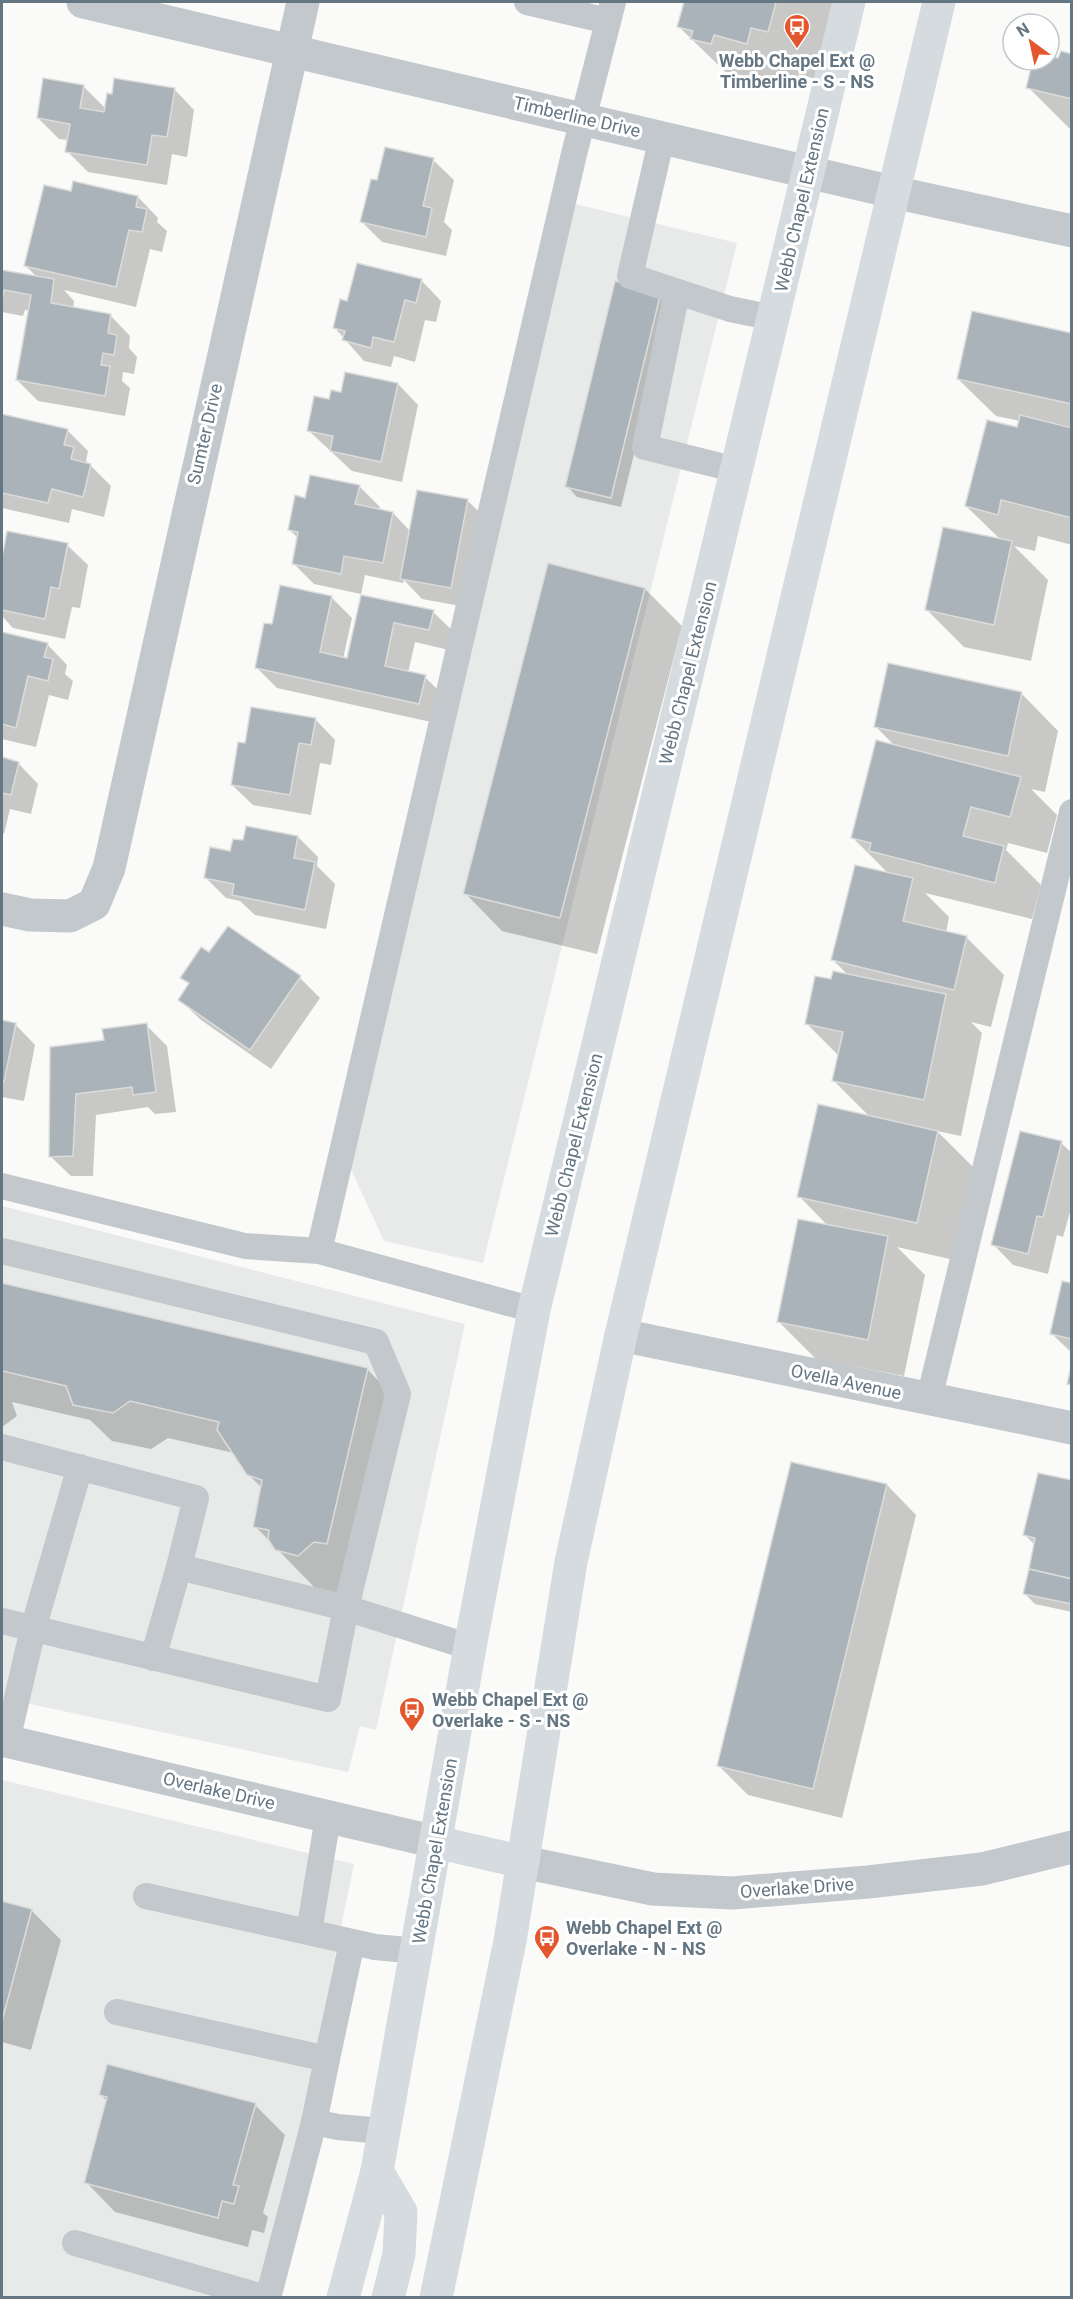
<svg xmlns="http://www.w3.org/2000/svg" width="1073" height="2299" font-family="Roboto,sans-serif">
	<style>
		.built { fill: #e8e9e9 }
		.shadow { fill: #0003 }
		.building { fill: #aab3b9; stroke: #dcdcda; stroke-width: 1.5 }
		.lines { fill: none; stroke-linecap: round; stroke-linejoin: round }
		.service { stroke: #c3c8cc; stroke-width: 26 }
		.minor { stroke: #c3c8cc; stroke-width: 33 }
		.tertiary { stroke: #c3c8cc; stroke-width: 33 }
		.secondary { stroke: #d6dbdf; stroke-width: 33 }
		.labels { text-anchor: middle; stroke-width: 6; stroke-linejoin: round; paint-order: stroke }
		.poi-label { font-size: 18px; font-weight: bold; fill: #657683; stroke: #fff; text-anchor: start }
		.street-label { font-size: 18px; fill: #657683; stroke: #fff }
	</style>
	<rect width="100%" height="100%" fill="#fafaf8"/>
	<g class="built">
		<path d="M 575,204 L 737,243 L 483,1263 L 384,1241 L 350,1167 Z"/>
		<path d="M 2,1206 L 465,1324 L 376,1730 L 360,1726 L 348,1772 L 2,1698 Z"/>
		<path d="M 2,1780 L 354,1864 L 265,2297 L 2,2298 Z"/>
	</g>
	<g class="shadow">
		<path d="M 686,2 L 839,2 L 815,79 L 799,74 L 795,91 L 762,82 L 759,91 L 740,86 L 679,27 Z"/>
		<path d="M 1072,55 L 1072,131 L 1028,87 L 1044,60 L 1049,60 L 1049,57 L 1059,60 Z"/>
		<path d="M 83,86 L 106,109 L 174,89 L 194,110 L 187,157 L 172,154 L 167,185 L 88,172 L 67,151 L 69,140 L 59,139 L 38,118 Z"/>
		<path d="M 433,160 L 454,180 L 444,222 L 452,230 L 446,256 L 382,242 L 362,222 L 378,182 Z"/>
		<path d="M 72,193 L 138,197 L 158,218 L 157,222 L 167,231 L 162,252 L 150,249 L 136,307 L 64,290 L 74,301 L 73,309 L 110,315 L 130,336 L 129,348 L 137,357 L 134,374 L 123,372 L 122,381 L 130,388 L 125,416 L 38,401 L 17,380 L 30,311 L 25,310 L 23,316 L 2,312 L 2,271 L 38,278 L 26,266 Z"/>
		<path d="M 421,280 L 441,301 L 436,322 L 425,320 L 415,362 L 394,356 L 391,367 L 364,361 L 335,328 L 348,303 Z"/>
		<path d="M 661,293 L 671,304 L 621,507 L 577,497 L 567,486 Z"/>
		<path d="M 1072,335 L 1072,545 L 1038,536 L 1035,551 L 1014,546 L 1048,580 L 1031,661 L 964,647 L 927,610 L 1001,540 L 966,506 L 1018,429 L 1020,421 L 996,416 L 958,379 Z"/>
		<path d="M 398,384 L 418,405 L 402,482 L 352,471 L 308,430 L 331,401 L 342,394 Z"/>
		<path d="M 2,415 L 67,430 L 88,451 L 86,461 L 111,486 L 104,517 L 72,509 L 69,523 L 2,508 Z"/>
		<path d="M 359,486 L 380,507 L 379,510 L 393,513 L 410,531 L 467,500 L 488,521 L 472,608 L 422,599 L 404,580 L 403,583 L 365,575 L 361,594 L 314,584 L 293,563 L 298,538 L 289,529 L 306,499 Z"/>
		<path d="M 8,533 L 67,545 L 88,565 L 80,608 L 72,607 L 65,639 L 13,628 L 2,616 L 2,564 Z"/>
		<path d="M 645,589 L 682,626 L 597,954 L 502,931 L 465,893 Z"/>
		<path d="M 331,597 L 352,618 L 343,659 L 348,660 L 362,597 L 433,612 L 454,632 L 449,650 L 415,642 L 408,673 L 425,677 L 445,697 L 440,724 L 277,688 L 256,667 L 273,626 Z"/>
		<path d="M 2,633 L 47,644 L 67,665 L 65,674 L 73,681 L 68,700 L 49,695 L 36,747 L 2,739 Z"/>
		<path d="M 1021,693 L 1058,731 L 1045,792 L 1031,789 L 1057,815 L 1047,853 L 1008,843 L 1006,850 L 1041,885 L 1032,919 L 925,893 L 949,917 L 946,933 L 967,938 L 1004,975 L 991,1027 L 971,1022 L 982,1033 L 961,1136 L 937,1131 L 975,1169 L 954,1260 L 897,1247 L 925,1275 L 904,1376 L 816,1359 L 779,1322 L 828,1226 L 799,1196 L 870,1117 L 834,1081 L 839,1056 L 806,1023 L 832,981 L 849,976 L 833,960 L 889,874 L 853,838 L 896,747 L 875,726 Z"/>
		<path d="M 315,719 L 335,740 L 331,765 L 320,763 L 311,815 L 253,805 L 232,785 L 246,745 Z"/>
		<path d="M 2,759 L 18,763 L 38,784 L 31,814 L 10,809 L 4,834 L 2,833 Z"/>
		<path d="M 298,837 L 318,857 L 317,866 L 335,884 L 326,929 L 255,915 L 240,901 L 226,898 L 205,877 L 244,842 Z"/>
		<path d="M 209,955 L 300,978 L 320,998 L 271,1069 L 201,1020 L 180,1000 L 190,985 L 182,977 Z"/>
		<path d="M 2,1021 L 15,1024 L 35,1045 L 24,1101 L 2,1097 Z"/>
		<path d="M 146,1025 L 167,1046 L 176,1112 L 155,1114 L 148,1107 L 96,1115 L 93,1176 L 71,1176 L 50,1156 L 51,1048 L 105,1041 Z"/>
		<path d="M 1061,1143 L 1072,1153 L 1072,1205 L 1063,1237 L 1057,1235 L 1048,1274 L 1013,1265 L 993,1244 Z"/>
		<path d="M 2,1285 L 367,1369 L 404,1407 L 352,1578 L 336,1593 L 314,1587 L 255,1526 L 262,1488 L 248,1474 L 234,1453 L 168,1438 L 151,1449 L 112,1441 L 90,1420 L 12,1402 L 17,1416 L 2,1427 Z"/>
		<path d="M 1072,1285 L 1072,1353 L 1052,1334 Z"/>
		<path d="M 1072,1482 L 1072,1612 L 1035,1604 L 1024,1593 L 1035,1545 L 1025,1535 Z"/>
		<path d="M 887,1485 L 916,1515 L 842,1818 L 748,1795 L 719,1766 Z"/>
		<path d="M 2,1903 L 31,1910 L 61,1940 L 31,2050 L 2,2042 Z"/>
		<path d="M 101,2095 L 255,2105 L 285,2135 L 263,2213 L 268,2217 L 264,2233 L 252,2230 L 248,2247 L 115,2212 L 86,2182 L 108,2102 Z"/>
	</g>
	<g class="building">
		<path d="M 684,2 L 776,2 L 768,32 L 751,28 L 747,44 L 714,35 L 711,44 L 690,39 L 693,31 L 677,27 Z"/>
		<path d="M 1061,51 L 1072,54 L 1072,99 L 1026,88 L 1033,60 L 1042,62 L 1043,60 L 1049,60 L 1049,56 L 1058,58 Z"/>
		<path d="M 43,78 L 84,85 L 80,108 L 104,112 L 107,93 L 112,94 L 114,78 L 175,88 L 167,137 L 152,135 L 147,165 L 65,152 L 70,124 L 37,118 Z"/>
		<path d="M 385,147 L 434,158 L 423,206 L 432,208 L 426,237 L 360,222 L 371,179 L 377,180 Z"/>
		<path d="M 73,181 L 138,196 L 136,207 L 147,209 L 142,232 L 129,230 L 116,287 L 24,266 L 44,185 L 71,191 Z"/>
		<path d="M 357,263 L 422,279 L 416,303 L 405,300 L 394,342 L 373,337 L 371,348 L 342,340 L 345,331 L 333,328 L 340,299 L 347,301 Z"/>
		<path d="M 2,270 L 54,279 L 51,303 L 111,314 L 108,333 L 117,335 L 114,355 L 103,353 L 101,365 L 110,366 L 105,396 L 16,380 L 31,295 L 4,290 L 3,296 L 2,296 Z"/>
		<path d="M 615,281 L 661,292 L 611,498 L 565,487 Z"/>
		<path d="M 972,311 L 1072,333 L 1072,404 L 957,379 Z"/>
		<path d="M 345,372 L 398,383 L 381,462 L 330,451 L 333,436 L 307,431 L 314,396 L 329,399 L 331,390 L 341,392 Z"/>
		<path d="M 2,414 L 68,429 L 64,445 L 74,447 L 71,459 L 91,464 L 83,497 L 52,489 L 48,503 L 2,493 Z"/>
		<path d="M 1020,415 L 1072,428 L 1072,518 L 1001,500 L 998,515 L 965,506 L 987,420 L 1017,427 Z"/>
		<path d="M 310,475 L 360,485 L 355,504 L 393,512 L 383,563 L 344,556 L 341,574 L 292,564 L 298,532 L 288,530 L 295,495 L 305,498 Z"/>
		<path d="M 417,490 L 468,499 L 451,588 L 400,579 Z"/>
		<path d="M 943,527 L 1012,541 L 994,625 L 925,610 Z"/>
		<path d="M 7,531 L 68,543 L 59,589 L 51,587 L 45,619 L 2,610 L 2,557 Z"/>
		<path d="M 548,563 L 645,588 L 560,918 L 463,894 Z"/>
		<path d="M 280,585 L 332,596 L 320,652 L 347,658 L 361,595 L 434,610 L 429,630 L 394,623 L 385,666 L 426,675 L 419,704 L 255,668 L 264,623 L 272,624 Z"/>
		<path d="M 2,632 L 48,643 L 44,657 L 53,659 L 48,681 L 28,676 L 16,728 L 2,724 Z"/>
		<path d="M 888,663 L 1022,692 L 1008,756 L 874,727 Z"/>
		<path d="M 251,707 L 316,718 L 311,745 L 299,743 L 290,795 L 231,785 L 238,742 L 245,743 Z"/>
		<path d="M 876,740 L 1021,777 L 1010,817 L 971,807 L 963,836 L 1004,846 L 995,883 L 869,851 L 871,843 L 851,838 Z"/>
		<path d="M 2,757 L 19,762 L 11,795 L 2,793 Z"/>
		<path d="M 246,826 L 298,836 L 294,858 L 315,862 L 305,910 L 232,895 L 234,884 L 204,878 L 210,847 L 230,851 L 233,839 L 243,840 Z"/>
		<path d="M 855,865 L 913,878 L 903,921 L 967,936 L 954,990 L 831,960 Z"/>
		<path d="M 228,926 L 301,976 L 250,1050 L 178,1000 L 189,983 L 180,978 L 201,947 L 209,952 Z"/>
		<path d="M 833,971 L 946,994 L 924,1100 L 832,1081 L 843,1032 L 805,1024 L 815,976 L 831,979 Z"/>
		<path d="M 2,1020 L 16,1023 L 4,1082 L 2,1081 Z"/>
		<path d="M 147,1023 L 156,1092 L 133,1095 L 132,1087 L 76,1094 L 73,1156 L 49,1157 L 50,1047 L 104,1040 L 102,1029 Z"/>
		<path d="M 818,1104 L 938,1131 L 917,1223 L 797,1197 Z"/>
		<path d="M 1020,1131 L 1062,1141 L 1043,1217 L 1037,1216 L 1028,1254 L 991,1245 Z"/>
		<path d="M 798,1219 L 888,1236 L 868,1340 L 777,1322 Z"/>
		<path d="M 1062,1281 L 1072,1283 L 1072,1339 L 1050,1334 Z"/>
		<path d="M 2,1283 L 368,1368 L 327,1544 L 314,1542 L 298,1556 L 275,1550 L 268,1539 L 269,1530 L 253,1527 L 262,1480 L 247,1475 L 217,1430 L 219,1422 L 130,1401 L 113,1413 L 73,1405 L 66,1386 L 2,1371 Z"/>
		<path d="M 1072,1362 L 1072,1385 L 1067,1384 Z"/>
		<path d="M 791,1462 L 887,1484 L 813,1789 L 717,1766 Z"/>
		<path d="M 1038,1473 L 1072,1480 L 1072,1579 L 1029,1569 L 1035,1538 L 1023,1535 Z"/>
		<path d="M 1029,1569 L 1072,1579 L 1072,1604 L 1023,1594 Z"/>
		<path d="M 2,1901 L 32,1909 L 2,2021 Z"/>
		<path d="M 107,2064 L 256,2103 L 233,2185 L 239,2186 L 234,2204 L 222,2201 L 218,2218 L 84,2183 L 107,2097 L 99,2095 Z"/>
	</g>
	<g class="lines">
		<g class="service">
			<path d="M 527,2 L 608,21"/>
			<path d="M 662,137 L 630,276 L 730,309 L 774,318"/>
			<path d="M 677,292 L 645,447 L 737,470"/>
			<path d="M 2,1186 L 245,1246 L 319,1251"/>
			<path d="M 2,1251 L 376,1342 L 398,1394 L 346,1608 L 179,1567 L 196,1498 L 2,1447"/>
			<path d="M 534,1310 L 319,1251 L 574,154 L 613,2"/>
			<path d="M 929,1399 L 1072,812"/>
			<path d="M 2,1621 L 328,1699 L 346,1608 L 470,1647"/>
			<path d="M 153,1658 L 179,1567"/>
			<path d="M 7,1741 L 33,1629 L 80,1467"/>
			<path d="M 146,1896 L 375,1947 L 418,1951"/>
			<path d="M 309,1932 L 328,1817"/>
			<path d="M 117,2012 L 327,2059 L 314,2122 L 338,2127 L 383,2131"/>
			<path d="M 327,2059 L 352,1942"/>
			<path d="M 75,2243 L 266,2298"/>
			<path d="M 268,2298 L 314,2122"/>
		</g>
		<g class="minor">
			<path d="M 2,909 L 30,915 L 70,916 L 94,904 L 109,868 L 303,2"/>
			<path d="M 621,1335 L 1072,1428"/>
			<path d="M 2,1740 L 436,1842"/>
			<path d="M 523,1862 L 653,1889 L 732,1893 L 868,1882 L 982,1869 L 1072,1847"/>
		</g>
		<path class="tertiary" d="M 83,2 L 893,192 L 1072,231"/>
		<g class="secondary">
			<path d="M 436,1842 L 523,1862"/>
			<path d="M 377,2171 L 401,2212 L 399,2254 L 388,2298"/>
			<path d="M 343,2298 L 377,2171 L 470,1647 L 534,1310 L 849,2"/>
			<path d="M 436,2298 L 510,1941 L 571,1562 L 621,1335 L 939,2"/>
		</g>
	</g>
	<defs>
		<symbol id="bus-pin" viewBox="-11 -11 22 30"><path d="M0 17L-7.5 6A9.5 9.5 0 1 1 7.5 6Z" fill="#e4572e" stroke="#fff"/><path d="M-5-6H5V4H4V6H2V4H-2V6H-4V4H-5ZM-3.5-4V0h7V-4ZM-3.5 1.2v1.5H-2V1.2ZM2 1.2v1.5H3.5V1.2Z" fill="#fff"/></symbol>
	</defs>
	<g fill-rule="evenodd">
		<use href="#bus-pin" x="782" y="12" width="30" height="40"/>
		<use href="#bus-pin" x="397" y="1695" width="30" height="40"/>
		<use href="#bus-pin" x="532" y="1923" width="30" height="40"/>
	</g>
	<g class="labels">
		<g class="poi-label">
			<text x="797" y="67" text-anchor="middle">Webb Chapel Ext @<tspan x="797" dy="21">Timberline - S - NS</tspan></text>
			<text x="432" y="1706">Webb Chapel Ext @<tspan x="432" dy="21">Overlake - S - NS</tspan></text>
			<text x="566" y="1934">Webb Chapel Ext @<tspan x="566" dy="21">Overlake - N - NS</tspan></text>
		</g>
		<g class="street-label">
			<text transform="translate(577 117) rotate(13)" y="6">Timberline Drive</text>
			<text transform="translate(802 200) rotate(-77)" y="6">Webb Chapel Extension</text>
			<text transform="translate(205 434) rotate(-77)" y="6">Sumter Drive</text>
			<text transform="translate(688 673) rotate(-76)" y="6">Webb Chapel Extension</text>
			<text transform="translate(574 1145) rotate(-76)" y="6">Webb Chapel Extension</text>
			<text transform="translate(846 1382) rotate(12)" y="6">Ovella Avenue</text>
			<text transform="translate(219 1791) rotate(13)" y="6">Overlake Drive</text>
			<text transform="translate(435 1851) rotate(-80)" y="6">Webb Chapel Extension</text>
			<text transform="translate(797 1888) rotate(-4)" y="6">Overlake Drive</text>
		</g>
	</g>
	<rect width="1073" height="2299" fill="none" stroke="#657683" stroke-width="6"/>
	<g transform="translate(1031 42) rotate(327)"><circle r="28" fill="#ffffff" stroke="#c1c8cd" stroke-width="1.5"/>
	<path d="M0-4.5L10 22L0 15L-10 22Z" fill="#e4572e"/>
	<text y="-9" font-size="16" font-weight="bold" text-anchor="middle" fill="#657683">N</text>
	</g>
</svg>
